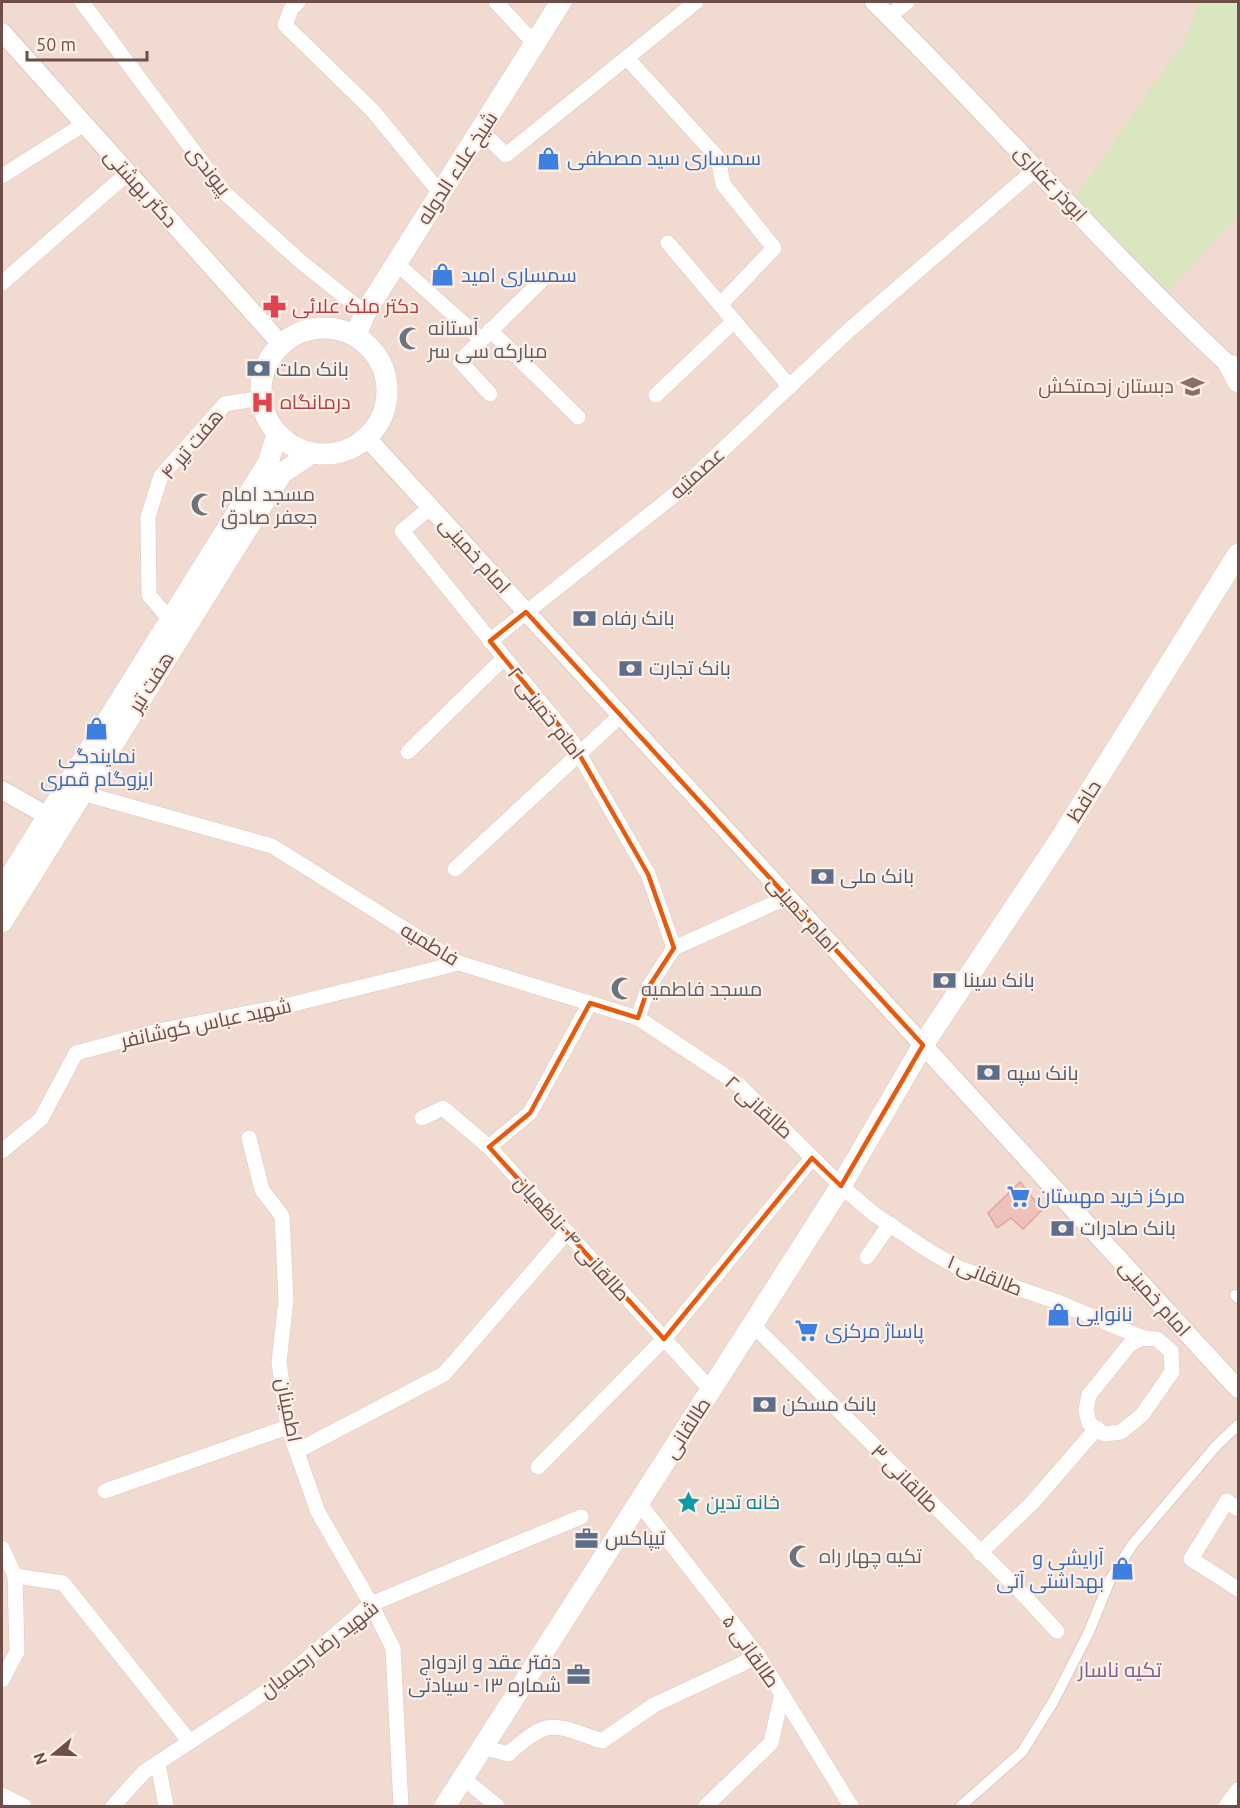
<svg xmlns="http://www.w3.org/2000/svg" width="1240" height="1808" font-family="Ubuntu,Cairo,sans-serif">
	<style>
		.residential { fill: #f1dacf }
		.green { fill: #d9e6c0 }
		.building { fill: #eec2ba; stroke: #e0a59b; stroke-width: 1.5 }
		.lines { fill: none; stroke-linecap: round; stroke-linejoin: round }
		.pedestrian-casing { stroke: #e0c7c0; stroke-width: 12 }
		.minor-casing { stroke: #e0c7c0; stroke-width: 16 }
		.tertiary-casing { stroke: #e0c7c0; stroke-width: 20 }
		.secondary-casing { stroke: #e4c6bd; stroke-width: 22 }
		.pedestrian { stroke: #fff; stroke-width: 10 }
		.minor { stroke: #fff; stroke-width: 15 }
		.tertiary { stroke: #fff; stroke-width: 18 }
		.secondary { stroke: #fff; stroke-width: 21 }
		.marked { fill: none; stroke: #e8590c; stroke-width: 4.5; stroke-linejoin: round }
		.labels { text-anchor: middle; stroke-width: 4.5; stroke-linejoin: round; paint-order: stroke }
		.shop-label { font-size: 20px; fill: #366cbe; stroke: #feefe6; text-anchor: start }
		.street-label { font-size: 20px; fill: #6f4e49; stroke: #feefe6 }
		.health-label { font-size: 20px; fill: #be3a42; stroke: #feefe6; text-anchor: start }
		.worship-label { font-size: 20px; fill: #5b616d; stroke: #feefe6; text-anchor: start }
		.service-label { font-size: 20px; fill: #4e5e75; stroke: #feefe6; text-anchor: start }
		.education-label { font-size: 20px; fill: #785e54; stroke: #feefe6; text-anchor: end }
		.culture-label { font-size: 20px; fill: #0d838f; stroke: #feefe6; text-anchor: start }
		.neighbourhood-label { font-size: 21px; fill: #786593; stroke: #feefe6 }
	</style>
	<rect width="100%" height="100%" fill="#faeae0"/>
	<rect class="residential" x="2" y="2" width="1236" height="1804"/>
	<path class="green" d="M 1200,2 L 1238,2 L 1238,215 L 1168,292 L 1076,197 L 1186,38 Z"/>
	<path class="building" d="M 1020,1182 L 1042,1210 L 1023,1229 L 1011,1218 L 997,1228 L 988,1213 Z"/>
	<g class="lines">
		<defs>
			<g id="pedestrian">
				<path d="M 1235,1295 L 1238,1298"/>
				<path d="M 961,1806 L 1022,1752 L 1053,1702 L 1088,1634 L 1110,1580 L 1132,1545 L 1216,1446 L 1238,1425"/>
			</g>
			<g id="minor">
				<path d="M 82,2 L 225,193 L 300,261 L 365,313"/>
				<path d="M 298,2 L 291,9 L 285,25 L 373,111 L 441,194"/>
				<path d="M 496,2 L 535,44"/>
				<path d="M 889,16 L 907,2"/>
				<path d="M 627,58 L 718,158 L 723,184 L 774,248 L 721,304"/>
				<path d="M 481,131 L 506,155 L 696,2"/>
				<path d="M 2,176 L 84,124"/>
				<path d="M 668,243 L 790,387"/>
				<path d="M 396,263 L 481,339"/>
				<path d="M 2,283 L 128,173"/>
				<path d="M 490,330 L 578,417"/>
				<path d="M 490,394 L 460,361 L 543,279"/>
				<path d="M 656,395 L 734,321"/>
				<path d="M 431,507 L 402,531 L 571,740 L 648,874 L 674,948"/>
				<path d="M 170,620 L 149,595 L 148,517 L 161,476 L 225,404 L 261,398"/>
				<path d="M 490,641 L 678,492 L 848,331 L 1037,168"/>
				<path d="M 408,752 L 503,659"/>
				<path d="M 82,793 L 272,846 L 459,963 L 638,1018 L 739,1085 L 841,1186 L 874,1214 L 929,1251 L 959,1268 L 1055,1301 L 1143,1338"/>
				<path d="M 455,869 L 621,715"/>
				<path d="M 674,948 L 788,897"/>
				<path d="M 638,1018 L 648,988 L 674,948"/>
				<path d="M 422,1118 L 443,1108 L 489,1147 L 711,1390"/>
				<path d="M 249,1138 L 262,1190 L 282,1216 L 286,1300 L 279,1362 L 288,1427 L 318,1512 L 371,1604 L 393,1648 L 401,1806"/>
				<path d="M 489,1147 L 530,1113 L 590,1003"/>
				<path d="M 2,1151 L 41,1119 L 76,1053 L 158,1031 L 285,1006 L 459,963"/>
				<path d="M 867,1257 L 890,1224"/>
				<path d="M 753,1325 L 1019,1590 L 1057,1631"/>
				<path d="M 1143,1338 L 1157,1339 L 1171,1351 L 1172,1372 L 1142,1415 L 1121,1432 L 1104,1434 L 1089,1423 L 1086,1410 L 1089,1395 L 1130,1344 Z"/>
				<path d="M 297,1451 L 444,1374 L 567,1232"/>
				<path d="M 538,1467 L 664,1339 L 812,1158"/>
				<path d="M 105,1491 L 288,1427"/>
				<path d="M 639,1503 L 757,1654 L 851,1806"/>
				<path d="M 1238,1509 L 1227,1501 L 1191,1559 L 1238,1589"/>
				<path d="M 2,1548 L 15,1576 L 17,1652 L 2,1680"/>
				<path d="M 980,1553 L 1033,1502 L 1097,1428"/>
				<path d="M 15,1576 L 63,1583 L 190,1742"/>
				<path d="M 483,1747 L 508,1754 C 550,1717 552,1724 602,1741 L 654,1705 L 742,1664 L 757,1654"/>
				<path d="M 158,1764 L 166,1806"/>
				<path d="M 463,1778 L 497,1806"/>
				<path d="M 2,1795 L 24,1806"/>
				<path d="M 113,1806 L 144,1772 L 279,1683 L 371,1604 L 581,1517"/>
				<path d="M 706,1806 L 771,1743 L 782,1694"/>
				<path d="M 1226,1806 L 1238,1790"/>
			</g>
			<g id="tertiary">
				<path d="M 874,2 C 995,120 1105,250 1229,365"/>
				<path d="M 2,32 L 281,344"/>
				<path d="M 367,438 L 1238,1389"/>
				<path d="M 2,790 L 48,816"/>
			</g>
			<g id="secondary">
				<circle cx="324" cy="391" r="63"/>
				<path d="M 356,335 L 365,313 L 561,2"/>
				<path d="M 1238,368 L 1229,365 L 1238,382"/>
				<path d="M 2,890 L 268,463 L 277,434"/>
				<path d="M 2,922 L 282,473 L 312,453"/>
				<path d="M 445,1806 L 841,1186 L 923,1045 L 1062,836 L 1238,554"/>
			</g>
		</defs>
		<use href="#pedestrian" class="pedestrian-casing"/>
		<use href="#minor" class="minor-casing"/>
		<use href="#tertiary" class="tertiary-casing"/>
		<use href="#secondary" class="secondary-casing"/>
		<use href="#pedestrian" class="pedestrian"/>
		<use href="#minor" class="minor"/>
		<use href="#tertiary" class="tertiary"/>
		<use href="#secondary" class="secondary"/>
	</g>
	<path class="marked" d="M 526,612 L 923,1045 L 841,1186 L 812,1158 L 664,1339 L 489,1147 L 530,1113 L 590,1003 L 638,1018 L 648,988 L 674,948 L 648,874 L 571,740 L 490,641 Z"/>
	<defs>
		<symbol id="shop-bare" viewBox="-9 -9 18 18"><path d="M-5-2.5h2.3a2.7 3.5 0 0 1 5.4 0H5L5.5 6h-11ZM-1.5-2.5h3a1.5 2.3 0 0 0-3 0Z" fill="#3f7fe0" stroke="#feefe6" stroke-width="2.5" paint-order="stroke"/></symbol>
		<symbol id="pharmacy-bare" viewBox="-9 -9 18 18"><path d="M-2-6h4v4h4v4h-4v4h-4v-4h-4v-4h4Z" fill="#e0444e" stroke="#feefe6" stroke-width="2.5" paint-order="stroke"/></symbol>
		<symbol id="mosque-bare" viewBox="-9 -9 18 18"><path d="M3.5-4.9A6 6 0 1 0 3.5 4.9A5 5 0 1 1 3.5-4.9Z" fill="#6b7280" stroke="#feefe6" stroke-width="2.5" paint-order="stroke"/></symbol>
		<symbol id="bank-bare" viewBox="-9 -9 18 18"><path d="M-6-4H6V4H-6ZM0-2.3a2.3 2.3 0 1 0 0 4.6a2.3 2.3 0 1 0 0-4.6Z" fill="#5c6f8a" stroke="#feefe6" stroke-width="2.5" paint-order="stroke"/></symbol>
		<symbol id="school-bare" viewBox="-9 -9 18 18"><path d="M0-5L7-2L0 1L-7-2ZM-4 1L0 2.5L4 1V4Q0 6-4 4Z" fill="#8d6e63" stroke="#feefe6" stroke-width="2.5" paint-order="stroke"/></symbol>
		<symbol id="hospital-bare" viewBox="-9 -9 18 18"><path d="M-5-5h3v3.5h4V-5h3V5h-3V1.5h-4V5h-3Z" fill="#e0444e" stroke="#feefe6" stroke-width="2.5" paint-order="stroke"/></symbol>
		<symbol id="supermarket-bare" viewBox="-9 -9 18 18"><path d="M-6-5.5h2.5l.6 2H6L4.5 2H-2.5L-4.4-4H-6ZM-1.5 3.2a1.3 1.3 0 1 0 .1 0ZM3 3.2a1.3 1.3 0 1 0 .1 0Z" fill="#3f7fe0" stroke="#feefe6" stroke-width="2.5" paint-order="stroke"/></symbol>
		<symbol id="sight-bare" viewBox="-9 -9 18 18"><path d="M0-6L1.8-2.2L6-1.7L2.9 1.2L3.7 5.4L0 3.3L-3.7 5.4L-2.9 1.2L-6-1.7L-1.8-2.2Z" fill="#0f9aa8" stroke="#feefe6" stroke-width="2.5" paint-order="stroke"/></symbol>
		<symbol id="office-bare" viewBox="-9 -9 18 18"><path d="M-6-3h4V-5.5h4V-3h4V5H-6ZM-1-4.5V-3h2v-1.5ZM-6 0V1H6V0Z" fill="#5c6f8a" stroke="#feefe6" stroke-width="2.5" paint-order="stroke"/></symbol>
	</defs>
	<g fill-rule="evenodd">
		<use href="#shop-bare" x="532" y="142" width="33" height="33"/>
		<use href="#shop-bare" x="426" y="258" width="33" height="33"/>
		<use href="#pharmacy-bare" x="258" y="290" width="33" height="33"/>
		<use href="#mosque-bare" x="394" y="322" width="33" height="33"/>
		<use href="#bank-bare" x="242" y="352" width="33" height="33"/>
		<use href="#school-bare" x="1176" y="370" width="33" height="33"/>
		<use href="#hospital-bare" x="246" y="386" width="33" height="33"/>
		<use href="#mosque-bare" x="186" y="488" width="33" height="33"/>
		<use href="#bank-bare" x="568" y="602" width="33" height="33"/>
		<use href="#bank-bare" x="614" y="652" width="33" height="33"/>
		<use href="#shop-bare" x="80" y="712" width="33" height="33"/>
		<use href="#bank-bare" x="806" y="860" width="33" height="33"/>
		<use href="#bank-bare" x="928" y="964" width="33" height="33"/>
		<use href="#mosque-bare" x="606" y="972" width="33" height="33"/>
		<use href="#bank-bare" x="972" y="1056" width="33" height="33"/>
		<use href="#supermarket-bare" x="1002" y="1180" width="33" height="33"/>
		<use href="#bank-bare" x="1046" y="1212" width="33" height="33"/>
		<use href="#shop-bare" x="1042" y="1298" width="33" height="33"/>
		<use href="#supermarket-bare" x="790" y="1314" width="33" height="33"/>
		<use href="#bank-bare" x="748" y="1388" width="33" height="33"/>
		<use href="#sight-bare" x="672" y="1486" width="33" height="33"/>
		<use href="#office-bare" x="570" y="1522" width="33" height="33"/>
		<use href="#mosque-bare" x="784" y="1540" width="33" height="33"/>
		<use href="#shop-bare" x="1106" y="1552" width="33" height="33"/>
		<use href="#office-bare" x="562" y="1658" width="33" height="33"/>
	</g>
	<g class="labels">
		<g class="shop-label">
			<text x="567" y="165">سمساری سید مصطفی</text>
			<text x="461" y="282">سمساری امید</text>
			<text x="97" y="763" text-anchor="middle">نمایندگی<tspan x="97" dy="23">ایزوگام قمری</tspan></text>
			<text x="1037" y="1203">مرکز خرید مهستان</text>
			<text x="1076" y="1321">نانوایی</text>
			<text x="825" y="1338">پاساژ مرکزی</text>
			<text x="1104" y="1565" text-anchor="end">آرایشی و<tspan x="1104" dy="23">بهداشتی آتی</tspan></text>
		</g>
		<g class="street-label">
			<text transform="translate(457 168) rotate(-57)" y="7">شیخ علاء الدوله</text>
			<text transform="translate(209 170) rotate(52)" y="7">پیوندی</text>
			<text transform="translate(1051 183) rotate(47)" y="7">ابوذر غفاری</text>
			<text transform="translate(141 188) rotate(48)" y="7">دکتر بهشتی</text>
			<text transform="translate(192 444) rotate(-50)" y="7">هفت تیر ۴</text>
			<text transform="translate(697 473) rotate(-42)" y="7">عصمتیه</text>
			<text transform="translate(475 555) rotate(48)" y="7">امام خمینی</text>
			<text transform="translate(151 682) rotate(-58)" y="7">هفت تیر</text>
			<text transform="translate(546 713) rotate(52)" y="7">امام خمینی ۲</text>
			<text transform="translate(1084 801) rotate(-58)" y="7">حافظ</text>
			<text transform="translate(803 914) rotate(48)" y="7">امام خمینی</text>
			<text transform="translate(430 944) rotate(31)" y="7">فاطمیه</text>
			<text transform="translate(206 1023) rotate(-12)" y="7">شهید عباس کوشانفر</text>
			<text transform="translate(759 1107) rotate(42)" y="7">طالقانی ۲</text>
			<text transform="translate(572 1238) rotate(48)" y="7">طالقانی ۴ -ناظمیان</text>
			<text transform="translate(985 1275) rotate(22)" y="7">طالقانی ۱</text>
			<text transform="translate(1155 1298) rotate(48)" y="7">امام خمینی</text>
			<text transform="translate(289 1410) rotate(79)" y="7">اطمینان</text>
			<text transform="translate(687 1428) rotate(-57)" y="7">طالقانی</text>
			<text transform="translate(905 1478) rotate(45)" y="7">طالقانی ۳</text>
			<text transform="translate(319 1649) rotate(-38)" y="7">شهید رضا رحیمیان</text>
			<text transform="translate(751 1651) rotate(55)" y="7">طالقانی ۵</text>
		</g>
		<g class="health-label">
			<text x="292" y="313">دکتر ملک علائی</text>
			<text x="280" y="409">درمانگاه</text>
		</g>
		<g class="worship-label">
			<text x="428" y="335">آستانه<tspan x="428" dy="23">مبارکه سی سر</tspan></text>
			<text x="221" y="501">مسجد امام<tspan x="221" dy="23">جعفر صادق</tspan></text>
			<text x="641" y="996">مسجد فاطمیه</text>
			<text x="819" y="1563">تکیه چهار راه</text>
		</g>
		<g class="service-label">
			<text x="276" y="376">بانک ملت</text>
			<text x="602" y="625">بانک رفاه</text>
			<text x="649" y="675">بانک تجارت</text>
			<text x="840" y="883">بانک ملی</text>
			<text x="963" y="987">بانک سینا</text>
			<text x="1007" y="1080">بانک سپه</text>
			<text x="1080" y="1235">بانک صادرات</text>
			<text x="782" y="1411">بانک مسکن</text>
			<text x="605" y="1545">تیپاکس</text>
			<text x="561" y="1669" text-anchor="end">دفتر عقد و ازدواج<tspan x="561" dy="23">شماره ۱۳ - سیادتی</tspan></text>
		</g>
		<g class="education-label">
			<text x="1174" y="393">دبستان زحمتکش</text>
		</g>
		<g class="culture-label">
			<text x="706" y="1509">خانه تدین</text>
		</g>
		<g class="neighbourhood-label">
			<text x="1120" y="1677">تکیه ناسار</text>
		</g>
	</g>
	<rect width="1240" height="1808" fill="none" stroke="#6f4e49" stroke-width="6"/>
	<g transform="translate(54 1754) rotate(251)" stroke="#feefe6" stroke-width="4.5" paint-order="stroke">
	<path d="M0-4.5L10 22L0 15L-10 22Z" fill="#6f4e49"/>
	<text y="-9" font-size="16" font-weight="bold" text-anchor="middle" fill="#6f4e49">N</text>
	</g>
	<path d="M27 51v9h120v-9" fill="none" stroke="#6f4e49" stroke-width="3"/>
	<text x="36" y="51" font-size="18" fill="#6f4e49" stroke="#feefe6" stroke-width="4.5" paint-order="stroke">50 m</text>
</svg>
